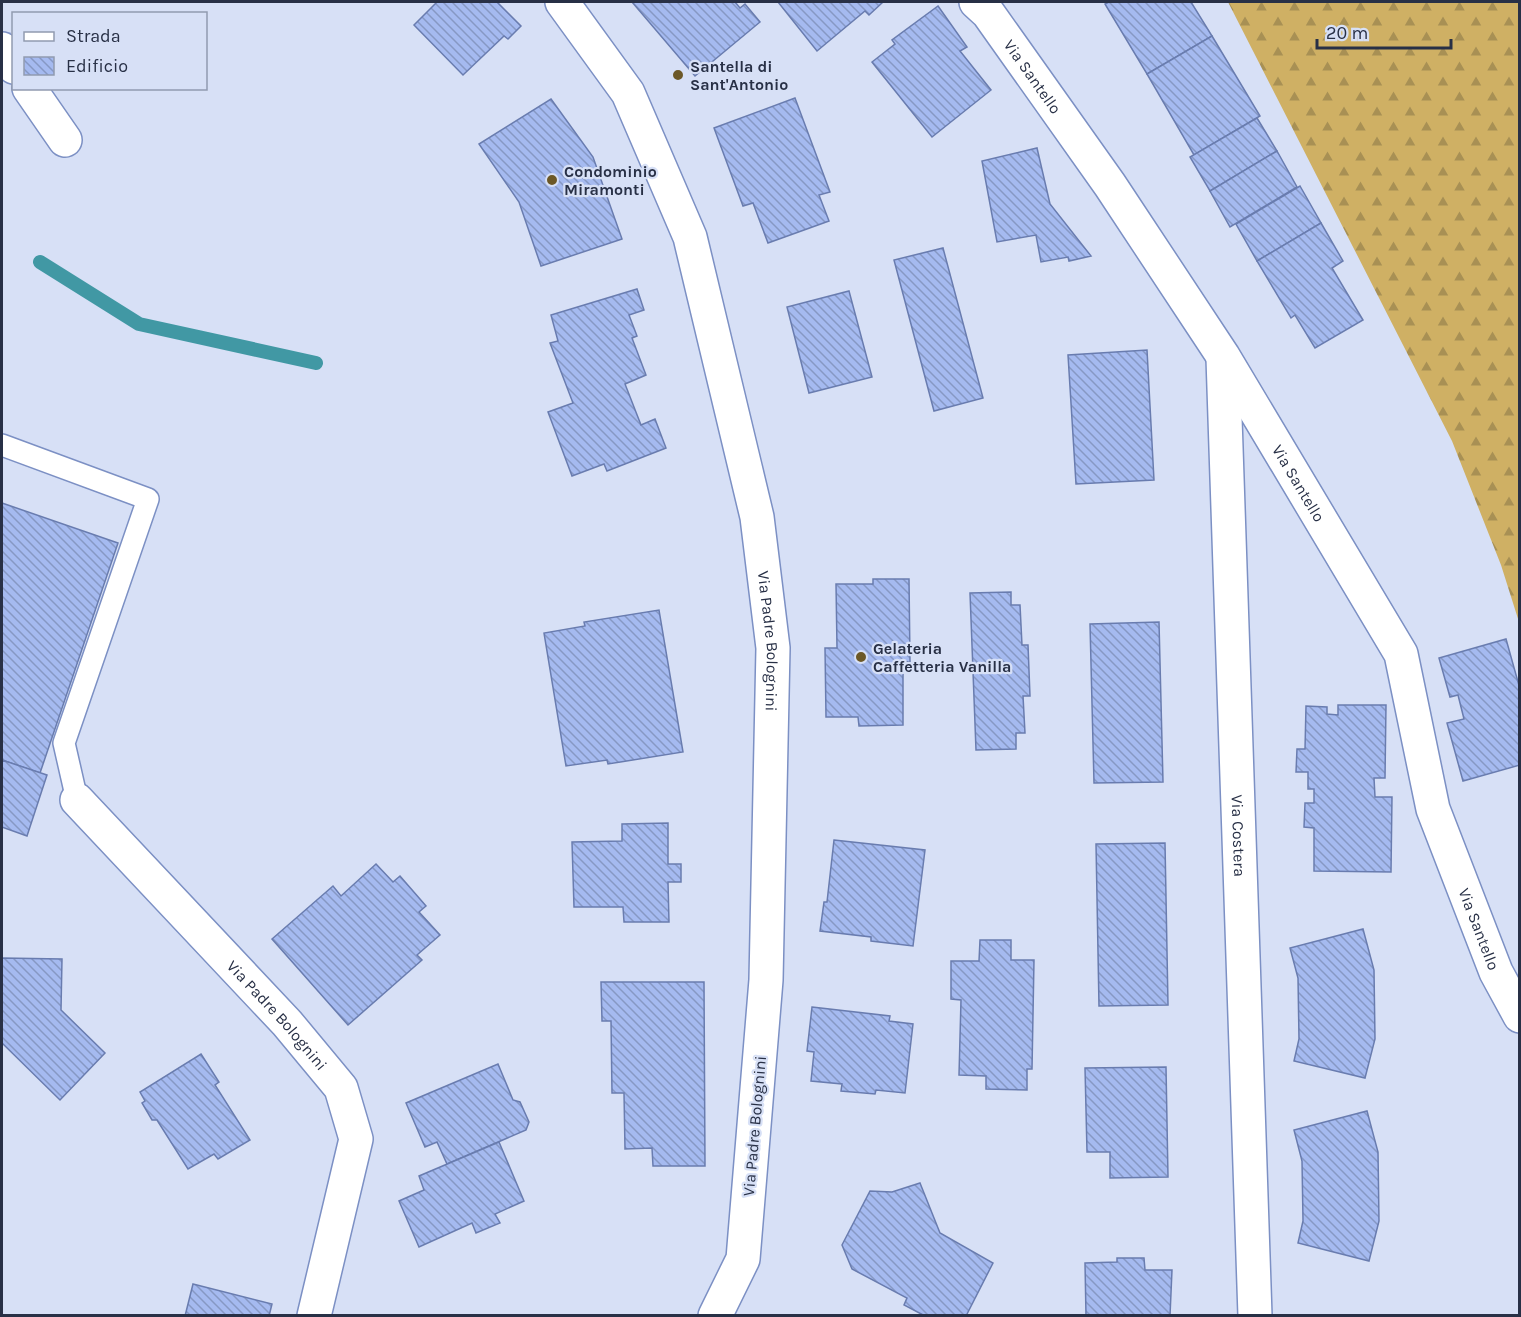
<svg xmlns="http://www.w3.org/2000/svg" width="1521" height="1317" font-family="Karla,sans-serif">
	<style>
		.forest { fill: url(#forest-firs) }
		.lines { fill: none; stroke-linecap: round; stroke-linejoin: round }
		.stream { stroke: #4198a4; stroke-width: 14 }
		.building { fill: url(#building-back-hatch); stroke: #697caf; stroke-width: 1.5 }
		.lane-casing { stroke: #7c90c4; stroke-width: 24 }
		.street-casing { stroke: #7c90c4; stroke-width: 36 }
		.lane { stroke: #fff; stroke-width: 21 }
		.street { stroke: #fff; stroke-width: 33 }
		.poi-dot { fill: #6c5827; stroke: #d7e0f6; stroke-width: 2 }
		.labels { text-anchor: middle; stroke-width: 4.5; stroke-linejoin: round; paint-order: stroke }
		.poi-label { font-size: 16px; font-weight: bold; fill: #283046; stroke: #d7e0f6; text-anchor: start }
		.street-label { font-size: 16px; fill: #283046; stroke: #d7e0f6 }
	</style>
	<defs>
		<pattern id="forest-firs" width="22" height="20" patternUnits="userSpaceOnUse" patternTransform="scale(1.5)"><rect width="22" height="20" fill="#cfb064"/><path d="M5 1l3.5 6h-7zM16 11l3.5 6h-7z" fill="#a89054"/></pattern>
		<pattern id="building-back-hatch" width="6" height="6" patternUnits="userSpaceOnUse" patternTransform="scale(1.5)"><rect width="6" height="6" fill="#a5baf0"/><path d="M-1 5l2 2M0 0l6 6M5-1l2 2" fill="none" stroke="#8698c4"/></pattern>
	</defs>
	<rect width="100%" height="100%" fill="#d7e0f6"/>
	<path class="forest" d="M 1228,2 L 1519,2 L 1519,622 L 1501,565 L 1452,441 Z"/>
	<g class="lines">
		<path class="stream" d="M 40,262 L 139,324 L 316,363"/>
	</g>
	<g class="building">
		<path d="M 437,2 L 497,2 L 521,26 L 508,39 L 504,36 L 463,75 L 414,25 Z"/>
		<path d="M 632,2 L 735,2 L 740,8 L 745,4 L 760,22 L 695,76 Z"/>
		<path d="M 778,2 L 883,2 L 869,15 L 865,11 L 817,51 Z"/>
		<path d="M 1109,2 L 1191,2 L 1212,36 L 1147,74 L 1105,4 Z"/>
		<path d="M 938,6 L 967,47 L 960,51 L 991,90 L 932,137 L 872,62 L 895,44 L 892,40 Z"/>
		<path d="M 1212,36 L 1260,116 L 1194,155 L 1147,74 Z"/>
		<path d="M 795,98 L 830,192 L 819,195 L 829,221 L 768,243 L 753,203 L 743,206 L 714,128 Z"/>
		<path d="M 551,99 L 593,157 L 622,239 L 541,266 L 519,202 L 479,144 Z"/>
		<path d="M 1257,118 L 1277,151 L 1210,191 L 1190,157 Z"/>
		<path d="M 1037,148 L 1050,204 L 1091,256 L 1069,261 L 1068,257 L 1041,262 L 1036,235 L 997,242 L 982,161 Z"/>
		<path d="M 1277,151 L 1297,187 L 1230,227 L 1210,191 Z"/>
		<path d="M 1300,186 L 1321,223 L 1257,261 L 1236,224 Z"/>
		<path d="M 1321,223 L 1343,261 L 1332,268 L 1363,320 L 1315,348 L 1295,315 L 1291,318 L 1257,261 Z"/>
		<path d="M 943,248 L 983,398 L 934,411 L 894,260 Z"/>
		<path d="M 637,289 L 644,310 L 629,315 L 637,336 L 632,338 L 646,375 L 625,384 L 641,425 L 655,419 L 666,448 L 607,471 L 604,464 L 572,476 L 548,412 L 573,403 L 550,343 L 558,341 L 551,315 Z"/>
		<path d="M 849,291 L 872,377 L 809,393 L 787,307 Z"/>
		<path d="M 1147,350 L 1154,480 L 1076,484 L 1068,355 Z"/>
		<path d="M 2,503 L 118,543 L 40,773 L 2,760 Z"/>
		<path d="M 873,579 L 909,579 L 910,662 L 903,661 L 903,725 L 859,726 L 858,717 L 826,717 L 825,648 L 837,648 L 836,584 L 873,584 Z"/>
		<path d="M 1011,592 L 1011,605 L 1020,605 L 1022,645 L 1028,645 L 1030,696 L 1023,696 L 1025,733 L 1016,733 L 1016,749 L 976,750 L 970,593 Z"/>
		<path d="M 659,610 L 683,752 L 608,764 L 607,760 L 566,766 L 544,633 L 585,626 L 584,622 Z"/>
		<path d="M 1159,622 L 1163,782 L 1094,783 L 1090,624 Z"/>
		<path d="M 1506,639 L 1520,689 L 1520,765 L 1463,781 L 1447,723 L 1464,719 L 1458,695 L 1450,697 L 1439,658 Z"/>
		<path d="M 1338,705 L 1386,705 L 1385,778 L 1374,778 L 1375,797 L 1392,797 L 1391,872 L 1314,871 L 1314,828 L 1304,827 L 1305,803 L 1314,803 L 1314,789 L 1308,789 L 1308,772 L 1296,772 L 1297,749 L 1305,749 L 1306,706 L 1327,707 L 1327,714 L 1338,715 Z"/>
		<path d="M 2,760 L 47,775 L 27,836 L 2,827 L 2,828 Z"/>
		<path d="M 668,823 L 668,864 L 681,864 L 681,882 L 668,882 L 669,922 L 624,922 L 623,907 L 574,907 L 572,842 L 622,841 L 622,824 Z"/>
		<path d="M 834,840 L 925,850 L 913,946 L 871,941 L 871,937 L 820,931 L 824,902 L 827,902 Z"/>
		<path d="M 1165,843 L 1168,1005 L 1099,1006 L 1096,844 Z"/>
		<path d="M 376,864 L 393,882 L 400,876 L 426,906 L 419,912 L 440,935 L 417,955 L 422,960 L 348,1025 L 272,939 L 333,886 L 341,896 Z"/>
		<path d="M 1363,929 L 1374,970 L 1375,1039 L 1365,1078 L 1294,1061 L 1299,1039 L 1298,978 L 1290,948 Z"/>
		<path d="M 980,940 L 1011,940 L 1011,960 L 1034,960 L 1032,1069 L 1027,1069 L 1027,1090 L 986,1089 L 986,1076 L 959,1075 L 961,1000 L 951,999 L 951,961 L 979,961 Z"/>
		<path d="M 2,958 L 62,959 L 61,1010 L 105,1053 L 60,1100 L 2,1043 Z"/>
		<path d="M 601,982 L 704,982 L 705,1166 L 653,1166 L 652,1148 L 625,1149 L 624,1093 L 612,1093 L 611,1021 L 602,1021 Z"/>
		<path d="M 812,1007 L 890,1016 L 889,1021 L 913,1024 L 905,1093 L 876,1090 L 875,1094 L 841,1091 L 842,1084 L 811,1081 L 814,1052 L 807,1051 Z"/>
		<path d="M 201,1054 L 219,1082 L 215,1085 L 250,1140 L 218,1159 L 214,1154 L 188,1169 L 157,1120 L 152,1120 L 142,1103 L 145,1101 L 140,1092 Z"/>
		<path d="M 498,1064 L 513,1100 L 520,1102 L 529,1122 L 526,1130 L 447,1164 L 437,1142 L 425,1147 L 406,1103 Z"/>
		<path d="M 1166,1067 L 1168,1177 L 1110,1178 L 1110,1152 L 1087,1152 L 1085,1068 Z"/>
		<path d="M 1367,1111 L 1378,1152 L 1379,1221 L 1369,1261 L 1298,1243 L 1303,1221 L 1302,1161 L 1294,1130 Z"/>
		<path d="M 499,1142 L 524,1201 L 495,1214 L 500,1223 L 476,1233 L 472,1223 L 419,1247 L 399,1201 L 424,1190 L 419,1176 Z"/>
		<path d="M 920,1183 L 940,1233 L 993,1263 L 966,1316 L 925,1316 L 904,1305 L 907,1298 L 852,1269 L 842,1245 L 870,1191 L 892,1192 Z"/>
		<path d="M 1117,1258 L 1144,1258 L 1145,1270 L 1172,1270 L 1170,1316 L 1086,1316 L 1085,1263 L 1117,1262 Z"/>
		<path d="M 193,1284 L 272,1304 L 269,1316 L 185,1316 Z"/>
	</g>
	<g class="lines">
		<defs>
			<path id="lane" d="M 2,445 L 148,499 L 64,743 L 77,800"/>
			<g id="street">
				<path id="s1" d="M 562,2 L 628,93 L 690,237 L 757,517 L 773,648 L 766,980 L 743,1259 L 715,1316"/>
				<path id="s2" d="M 976,2 L 988,13 L 1110,185 L 1223,356 L 1401,654 L 1433,809 L 1496,972 L 1520,1016"/>
				<path d="M 2,49 L 14,67"/>
				<path d="M 29,88 L 65,140"/>
				<path id="s3" d="M 1223,358 L 1255,1316"/>
				<path id="s4" d="M 77,800 L 287,1023 L 341,1088 L 356,1139 L 314,1316"/>
			</g>
		</defs>
		<use href="#lane" class="lane-casing"/>
		<use href="#street" class="street-casing"/>
		<use href="#lane" class="lane"/>
		<use href="#street" class="street"/>
	</g>
	<g class="poi-dot">
		<circle cx="678" cy="75" r="6"/>
		<circle cx="552" cy="180" r="6"/>
		<circle cx="861" cy="657" r="6"/>
	</g>
	<g class="labels">
		<g class="poi-label">
			<text x="690" y="72">Santella di<tspan x="690" dy="18">Sant'Antonio</tspan></text>
			<text x="564" y="177">Condominio<tspan x="564" dy="18">Miramonti</tspan></text>
			<text x="873" y="654">Gelateria<tspan x="873" dy="18">Caffetteria Vanilla</tspan></text>
		</g>
		<g class="street-label">
			<text dy="6" stroke="none"><textPath href="#s2" startOffset="94">Via Santello</textPath></text>
			<text dy="6" stroke="none"><textPath href="#s2" startOffset="580">Via Santello</textPath></text>
			<text dy="6" stroke="none"><textPath href="#s1" startOffset="682">Via Padre Bolognini</textPath></text>
			<text dy="6" stroke="none"><textPath href="#s3" startOffset="478">Via Costera</textPath></text>
			<text dy="6" stroke="none"><textPath href="#s2" startOffset="1066">Via Santello</textPath></text>
			<text dy="6" stroke="none"><textPath href="#s4" startOffset="294">Via Padre Bolognini</textPath></text>
			<text transform="translate(754 1126) rotate(-85)" y="6">Via Padre Bolognini</text>
		</g>
	</g>
	<rect width="1521" height="1317" fill="none" stroke="#283046" stroke-width="6"/>
	<rect x="12" y="12" width="195" height="78" fill="#d7e0f6" stroke="#919ab0" stroke-width="1.5"/>
	<rect x="24" y="32" width="30" height="9" fill="#ffffff" stroke="#919ab0" stroke-width="1.5"/>
	<text x="66" y="42" font-size="18" fill="#283046">Strada</text>
	<rect x="24" y="57" width="30" height="18" fill="url(#building-back-hatch)" stroke="#919ab0" stroke-width="1.5"/>
	<text x="66" y="72" font-size="18" fill="#283046">Edificio</text>
	<path d="M1317 39v9h134v-9" fill="none" stroke="#283046" stroke-width="3"/>
	<text x="1326" y="39" font-size="18" fill="#283046" stroke="#d7e0f6" stroke-width="4.5" paint-order="stroke">20 m</text>
</svg>
